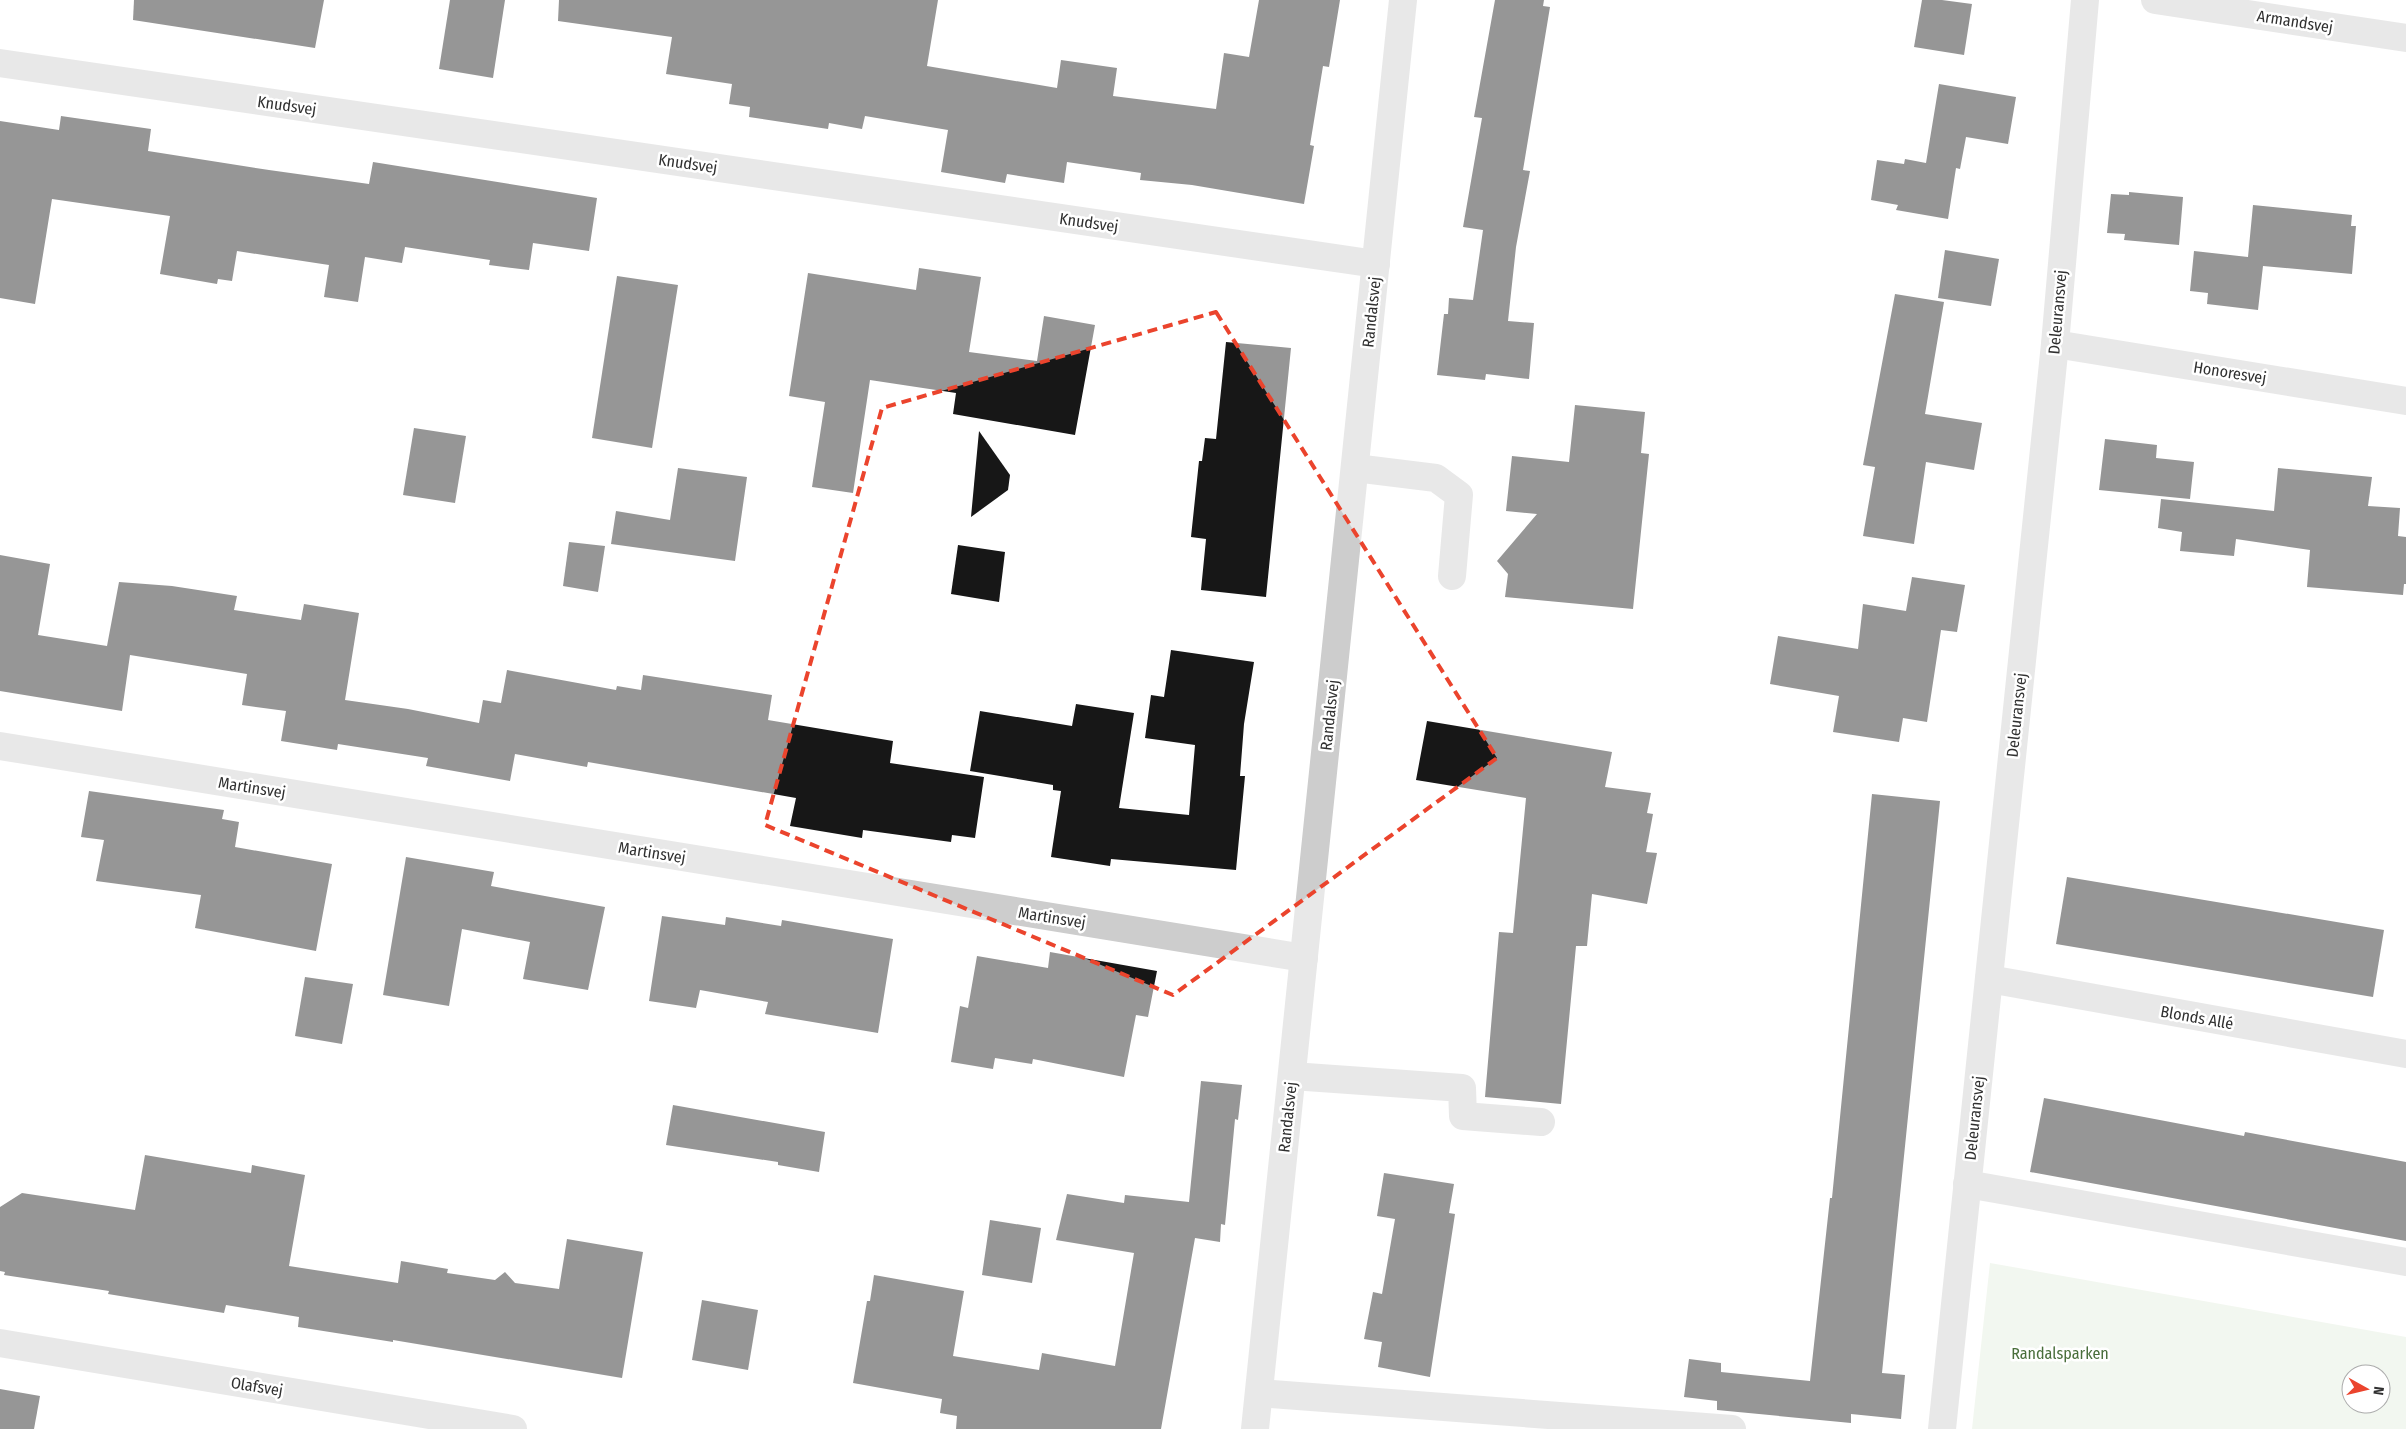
<svg xmlns="http://www.w3.org/2000/svg" width="2406" height="1429" font-family="'Fira Sans Condensed',sans-serif">
	<style>
		.green { fill: #e3eddd; fill-rule: evenodd }
		.building { fill: #171717 }
		.lines { fill: none; stroke-linecap: round; stroke-linejoin: round }
		.minor { stroke: #cdcdcd; stroke-width: 28 }
		.marked { fill: none; stroke: #eb442d; stroke-width: 4; stroke-dasharray: 10 6; stroke-linejoin: round }
		.labels { text-anchor: middle; stroke-width: 5; stroke-linejoin: round; paint-order: stroke }
		.street-label { font-size: 16px; fill: #303030; stroke: #fff }
		.park-label { font-size: 16px; fill: #496e3b; stroke: #fff }
	</style>
	<rect width="100%" height="100%" fill="#fff"/>
	<path class="green" d="M 1990,1263 L 2406,1337 L 2406,1429 L 1972,1429 ZM 2351,1374 L 2381,1374 L 2381,1404 L 2351,1404 Z"/>
	<g class="building">
		<path d="M 134,0 L 324,0 L 315,48 L 133,20 Z"/>
		<path d="M 450,0 L 505,0 L 493,78 L 439,69 Z"/>
		<path d="M 559,0 L 938,0 L 927,66 L 1057,88 L 1061,60 L 1117,68 L 1113,96 L 1216,109 L 1224,53 L 1249,57 L 1259,0 L 1340,0 L 1329,67 L 1323,66 L 1310,145 L 1314,146 L 1304,204 L 1192,185 L 1140,180 L 1141,173 L 1067,162 L 1064,183 L 1007,174 L 1005,183 L 941,172 L 948,130 L 865,116 L 862,129 L 829,123 L 828,129 L 749,117 L 750,107 L 729,104 L 732,84 L 666,74 L 672,37 L 558,21 Z"/>
		<path d="M 1495,0 L 1544,0 L 1543,6 L 1550,7 L 1523,170 L 1530,171 L 1516,247 L 1508,321 L 1534,323 L 1529,379 L 1486,374 L 1485,380 L 1437,375 L 1444,314 L 1448,314 L 1449,298 L 1473,300 L 1483,230 L 1463,227 L 1482,118 L 1474,117 Z"/>
		<path d="M 1922,0 L 1942,0 L 1972,4 L 1964,55 L 1914,47 Z"/>
		<path d="M 1939,84 L 2016,97 L 2008,144 L 1966,137 L 1960,169 L 1956,168 L 1948,219 L 1896,210 L 1898,205 L 1871,200 L 1877,160 L 1904,164 L 1905,159 L 1926,163 Z"/>
		<path d="M 61,116 L 151,129 L 148,151 L 269,170 L 369,184 L 373,162 L 597,198 L 589,251 L 533,243 L 529,270 L 489,265 L 490,260 L 405,247 L 402,263 L 365,257 L 358,302 L 324,297 L 329,265 L 237,251 L 232,281 L 218,279 L 217,284 L 160,274 L 170,216 L 52,199 L 35,304 L 0,298 L 0,121 L 59,130 Z"/>
		<path d="M 2129,192 L 2183,197 L 2179,245 L 2124,240 L 2125,234 L 2107,233 L 2111,194 L 2129,195 Z"/>
		<path d="M 2253,205 L 2352,215 L 2351,226 L 2356,226 L 2352,274 L 2263,266 L 2258,310 L 2207,304 L 2208,293 L 2190,291 L 2194,251 L 2248,257 Z"/>
		<path d="M 1945,250 L 1999,259 L 1991,306 L 1938,298 Z"/>
		<path d="M 919,268 L 981,277 L 969,352 L 1037,361 L 1044,316 L 1095,325 L 1075,435 L 953,414 L 956,393 L 870,380 L 853,493 L 812,487 L 825,402 L 789,396 L 808,273 L 916,290 Z"/>
		<path d="M 617,276 L 678,285 L 652,448 L 592,438 Z"/>
		<path d="M 1895,294 L 1944,302 L 1925,414 L 1982,423 L 1974,470 L 1926,462 L 1914,544 L 1863,536 L 1875,467 L 1863,465 Z"/>
		<path d="M 1226,342 L 1291,348 L 1266,597 L 1201,590 L 1206,539 L 1191,537 L 1199,461 L 1202,461 L 1205,438 L 1216,439 Z"/>
		<path d="M 1575,405 L 1645,412 L 1641,453 L 1649,454 L 1633,609 L 1505,597 L 1508,574 L 1497,561 L 1537,514 L 1506,511 L 1512,456 L 1569,462 Z"/>
		<path d="M 414,428 L 466,436 L 455,503 L 403,495 Z"/>
		<path d="M 979,431 L 1010,475 L 1008,490 L 971,517 Z"/>
		<path d="M 2105,439 L 2157,445 L 2156,458 L 2194,462 L 2190,499 L 2099,490 Z"/>
		<path d="M 678,468 L 747,477 L 735,561 L 611,544 L 616,511 L 670,520 Z"/>
		<path d="M 2278,468 L 2372,477 L 2368,506 L 2400,508 L 2398,536 L 2406,537 L 2406,584 L 2404,584 L 2403,595 L 2307,587 L 2310,550 L 2236,539 L 2234,556 L 2180,551 L 2182,532 L 2158,528 L 2161,499 L 2274,511 Z"/>
		<path d="M 569,542 L 605,546 L 598,592 L 563,586 Z"/>
		<path d="M 958,545 L 1005,552 L 999,602 L 951,594 Z"/>
		<path d="M 0,555 L 50,564 L 38,635 L 107,646 L 119,582 L 172,586 L 237,596 L 234,610 L 301,620 L 304,604 L 359,613 L 345,700 L 408,709 L 479,723 L 483,700 L 501,703 L 507,670 L 616,690 L 617,686 L 641,690 L 643,675 L 772,695 L 768,720 L 893,741 L 890,763 L 984,777 L 975,838 L 952,835 L 951,842 L 863,830 L 862,838 L 790,826 L 796,798 L 588,762 L 587,767 L 515,754 L 510,781 L 426,766 L 428,758 L 338,744 L 337,750 L 281,741 L 286,711 L 242,705 L 247,674 L 130,655 L 122,711 L 0,691 Z"/>
		<path d="M 1912,577 L 1965,585 L 1957,632 L 1941,630 L 1927,722 L 1903,718 L 1899,742 L 1833,732 L 1839,696 L 1770,684 L 1778,636 L 1858,649 L 1863,604 L 1906,611 Z"/>
		<path d="M 1171,650 L 1254,662 L 1244,724 L 1240,776 L 1245,776 L 1236,870 L 1111,859 L 1110,866 L 1051,857 L 1061,791 L 1053,790 L 1053,785 L 970,771 L 980,711 L 1072,726 L 1076,704 L 1134,713 L 1119,808 L 1189,815 L 1195,745 L 1145,738 L 1151,695 L 1164,697 Z"/>
		<path d="M 1427,721 L 1612,752 L 1605,787 L 1651,793 L 1647,813 L 1653,814 L 1646,852 L 1657,853 L 1647,904 L 1592,894 L 1587,946 L 1576,946 L 1561,1104 L 1485,1097 L 1499,932 L 1513,933 L 1526,798 L 1416,780 Z"/>
		<path d="M 89,791 L 224,810 L 222,819 L 239,822 L 235,847 L 332,864 L 316,951 L 195,928 L 201,895 L 96,881 L 104,840 L 81,837 Z"/>
		<path d="M 1872,794 L 1940,801 L 1882,1373 L 1905,1375 L 1901,1419 L 1851,1414 L 1851,1423 L 1717,1410 L 1717,1401 L 1684,1397 L 1689,1359 L 1721,1363 L 1721,1372 L 1810,1381 L 1830,1198 L 1832,1198 Z"/>
		<path d="M 406,857 L 494,872 L 491,886 L 605,907 L 588,990 L 523,979 L 530,942 L 462,929 L 449,1006 L 383,995 Z"/>
		<path d="M 2067,877 L 2384,930 L 2373,997 L 2056,944 Z"/>
		<path d="M 662,916 L 725,925 L 726,917 L 781,926 L 782,920 L 893,939 L 878,1033 L 765,1014 L 768,1002 L 700,990 L 696,1008 L 649,1001 Z"/>
		<path d="M 1050,952 L 1157,971 L 1148,1017 L 1136,1015 L 1124,1077 L 1033,1059 L 1032,1064 L 995,1058 L 993,1069 L 951,1062 L 960,1006 L 968,1008 L 977,956 L 1048,968 Z"/>
		<path d="M 305,977 L 353,984 L 342,1044 L 295,1036 Z"/>
		<path d="M 1201,1081 L 1242,1085 L 1238,1120 L 1235,1119 L 1225,1225 L 1221,1224 L 1220,1242 L 1195,1238 L 1161,1429 L 956,1429 L 957,1416 L 940,1413 L 942,1399 L 853,1383 L 867,1301 L 870,1301 L 874,1275 L 964,1291 L 953,1356 L 1039,1370 L 1042,1353 L 1115,1366 L 1134,1253 L 1056,1240 L 1067,1194 L 1124,1203 L 1125,1195 L 1189,1202 Z"/>
		<path d="M 2044,1098 L 2244,1136 L 2245,1132 L 2406,1162 L 2406,1241 L 2030,1172 Z"/>
		<path d="M 673,1105 L 825,1132 L 819,1172 L 778,1165 L 778,1162 L 666,1145 Z"/>
		<path d="M 145,1155 L 251,1173 L 252,1165 L 305,1175 L 289,1266 L 398,1283 L 401,1261 L 448,1269 L 447,1273 L 495,1280 L 505,1272 L 515,1283 L 559,1289 L 567,1239 L 643,1252 L 622,1378 L 393,1340 L 393,1342 L 298,1327 L 299,1317 L 226,1305 L 224,1313 L 108,1294 L 109,1291 L 4,1275 L 5,1272 L 0,1271 L 0,1207 L 22,1193 L 135,1210 Z"/>
		<path d="M 1384,1173 L 1454,1184 L 1449,1213 L 1455,1214 L 1430,1377 L 1378,1367 L 1382,1342 L 1364,1339 L 1373,1292 L 1382,1294 L 1395,1219 L 1377,1216 Z"/>
		<path d="M 990,1220 L 1041,1228 L 1032,1283 L 982,1275 Z"/>
		<path d="M 702,1300 L 758,1310 L 748,1370 L 692,1360 Z"/>
		<path d="M 0,1389 L 40,1396 L 34,1429 L 0,1429 Z"/>
	</g>
	<g class="lines">
		<g class="minor">
			<path d="M 2155,0 L 2406,38"/>
			<path d="M 0,63 L 1376,264"/>
			<path d="M 2055,344 L 2406,401"/>
			<path d="M 1355,468 L 1436,478 L 1459,495 L 1452,576"/>
			<path d="M 0,746 L 1304,958"/>
			<path d="M 1989,979 L 2406,1054"/>
			<path d="M 1292,1076 L 1462,1088 L 1463,1116 L 1541,1122"/>
			<path d="M 1967,1184 L 2406,1262"/>
			<path d="M 0,1343 L 513,1429"/>
			<path d="M 1259,1393 L 1732,1429"/>
			<path d="M 1255,1429 L 1403,0"/>
			<path d="M 1942,1429 L 2055,344 L 2085,0"/>
		</g>
	</g>
	<path d="M0 0H2406V1429H0ZM 1216,312 L 1497,758 L 1173,995 L 765,825 L 882,408 Z" fill="#fff" fill-opacity=".55" fill-rule="evenodd"/>
	<path class="marked" d="M 1216,312 L 1497,758 L 1173,995 L 765,825 L 882,408 Z"/>
	<g class="labels">
		<g class="street-label">
			<text transform="translate(2295 21) rotate(9)" y="6">Armandsvej</text>
			<text transform="translate(287 105) rotate(8)" y="6">Knudsvej</text>
			<text transform="translate(688 163) rotate(8)" y="6">Knudsvej</text>
			<text transform="translate(1089 222) rotate(8)" y="6">Knudsvej</text>
			<text transform="translate(1371 312) rotate(-84)" y="6">Randalsvej</text>
			<text transform="translate(2057 312) rotate(-85)" y="6">Deleuransvej</text>
			<text transform="translate(2230 372) rotate(9)" y="6">Honoresvej</text>
			<text transform="translate(1329 715) rotate(-84)" y="6">Randalsvej</text>
			<text transform="translate(2016 715) rotate(-84)" y="6">Deleuransvej</text>
			<text transform="translate(252 787) rotate(9)" y="6">Martinsvej</text>
			<text transform="translate(652 852) rotate(9)" y="6">Martinsvej</text>
			<text transform="translate(1052 917) rotate(9)" y="6">Martinsvej</text>
			<text transform="translate(2197 1017) rotate(10)" y="6">Blonds Allé</text>
			<text transform="translate(1287 1117) rotate(-84)" y="6">Randalsvej</text>
			<text transform="translate(1974 1118) rotate(-84)" y="6">Deleuransvej</text>
			<text transform="translate(257 1386) rotate(9)" y="6">Olafsvej</text>
		</g>
		<g class="park-label">
			<text x="2060" y="1359">Randalsparken</text>
		</g>
	</g>
	<g transform="translate(2366 1389) rotate(98)"><circle r="24" fill="#ffffff" stroke="#acacac"/>
	<path d="M0-4L9 19L0 12L-9 19Z" fill="#eb442d"/>
	<text y="-8" font-size="14" font-weight="bold" text-anchor="middle" fill="#303030">N</text>
	</g>
</svg>
